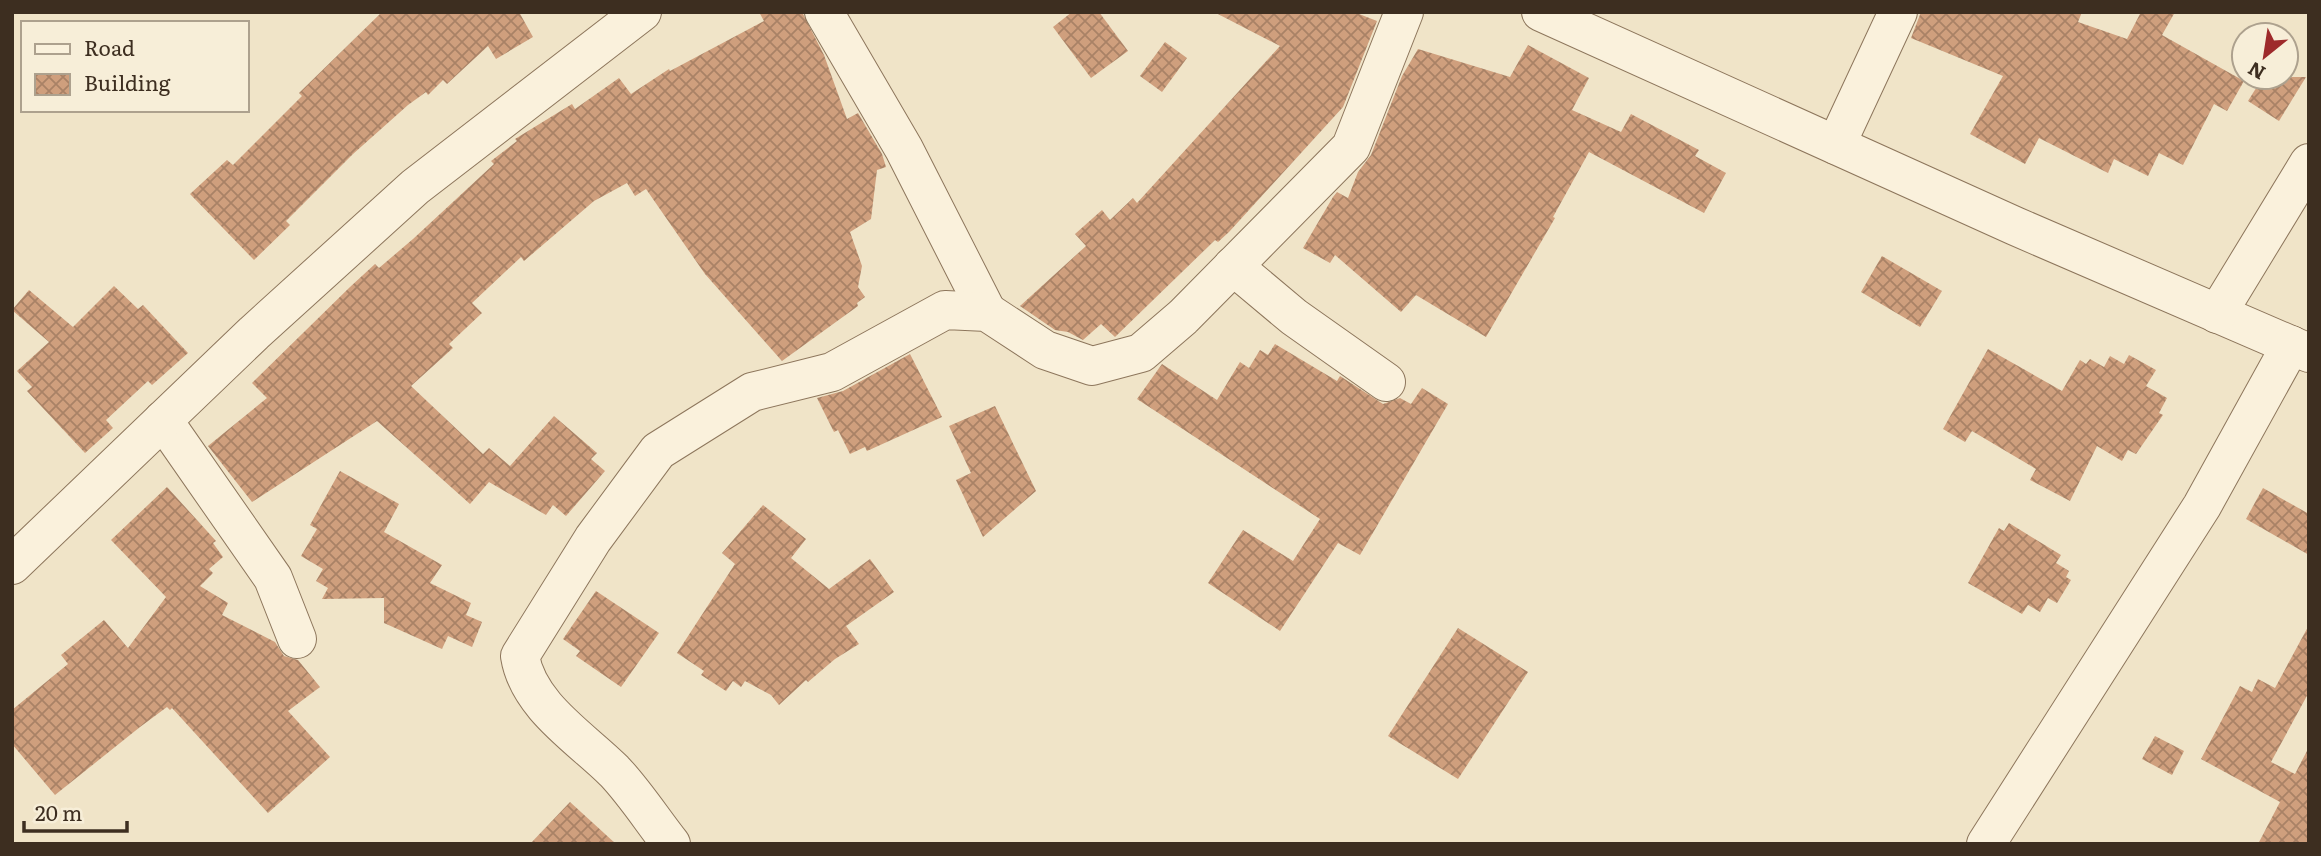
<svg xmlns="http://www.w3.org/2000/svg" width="2321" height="856" font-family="Literata,serif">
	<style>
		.building { fill: url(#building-cross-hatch) }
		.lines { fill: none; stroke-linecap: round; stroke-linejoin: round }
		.minor-casing { stroke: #8d765c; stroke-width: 40 }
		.minor { stroke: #faf1dc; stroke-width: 38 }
	</style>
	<defs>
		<pattern id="building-cross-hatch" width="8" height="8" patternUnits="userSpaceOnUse" patternTransform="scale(1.75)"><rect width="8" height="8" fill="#cf9f7d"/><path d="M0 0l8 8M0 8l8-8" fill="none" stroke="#a98266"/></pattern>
	</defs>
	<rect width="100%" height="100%" fill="#f0e4c8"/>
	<g class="building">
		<path d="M 382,12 L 519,12 L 533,37 L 496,59 L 488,46 L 447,84 L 443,80 L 428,95 L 426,92 L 408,105 L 353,154 L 286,221 L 290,225 L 254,260 L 190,194 L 227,160 L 233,165 L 302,96 L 299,93 Z"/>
		<path d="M 759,12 L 802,12 L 824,55 L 847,119 L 858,113 L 882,154 L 886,167 L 877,170 L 871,219 L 850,232 L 862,266 L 858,287 L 865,297 L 857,303 L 858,306 L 782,361 L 705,274 L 646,189 L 635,196 L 627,183 L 594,201 L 524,261 L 521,257 L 472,303 L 482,313 L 449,344 L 453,348 L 411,386 L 483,454 L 489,448 L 510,466 L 554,416 L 597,453 L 591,459 L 605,471 L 566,516 L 553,505 L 546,515 L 489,482 L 470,504 L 377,421 L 252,502 L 208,446 L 267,398 L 252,383 L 350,287 L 375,264 L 379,268 L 413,239 L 494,164 L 491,161 L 517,141 L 515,139 L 572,104 L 575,109 L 619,78 L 631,94 L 669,69 L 670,71 L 764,21 Z"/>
		<path d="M 1072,12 L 1099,12 L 1128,51 L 1091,78 L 1053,27 Z"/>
		<path d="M 1214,12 L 1354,12 L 1377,21 L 1343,107 L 1229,232 L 1218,242 L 1215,240 L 1115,337 L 1101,324 L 1083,340 L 1068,332 L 1055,330 L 1020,306 L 1086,246 L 1075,234 L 1102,210 L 1110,220 L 1133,198 L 1137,203 L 1280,46 Z"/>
		<path d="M 1921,12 L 2082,12 L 2078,22 L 2127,39 L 2141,12 L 2175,12 L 2162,35 L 2244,81 L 2227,111 L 2214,104 L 2183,165 L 2159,153 L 2148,176 L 2114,159 L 2108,173 L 2039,138 L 2025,164 L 1970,134 L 2003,76 L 1911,38 Z"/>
		<path d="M 1165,42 L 1187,58 L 1162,92 L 1140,76 Z"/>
		<path d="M 1528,45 L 1589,78 L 1572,110 L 1621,132 L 1631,114 L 1699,150 L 1695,156 L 1726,173 L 1704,213 L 1589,152 L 1553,217 L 1555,218 L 1486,337 L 1416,295 L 1401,312 L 1335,255 L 1330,263 L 1303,248 L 1333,197 L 1337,192 L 1348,198 L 1358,172 L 1371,155 L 1402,76 L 1418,49 L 1510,77 Z"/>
		<path d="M 2263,77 L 2306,77 L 2279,121 L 2248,101 Z"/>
		<path d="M 1882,256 L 1942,291 L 1920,327 L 1861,292 Z"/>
		<path d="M 114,286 L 138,309 L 143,305 L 188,353 L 152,385 L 148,381 L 106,420 L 113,428 L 85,453 L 27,391 L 32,387 L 17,371 L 49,342 L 12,310 L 29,290 L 73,327 Z"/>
		<path d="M 1275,344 L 1337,381 L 1340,376 L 1383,404 L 1400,398 L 1411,404 L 1422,388 L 1448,404 L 1360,555 L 1338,543 L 1280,631 L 1208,583 L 1243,530 L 1293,561 L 1320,519 L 1137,399 L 1162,364 L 1217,400 L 1240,362 L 1249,368 L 1260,350 L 1268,355 Z"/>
		<path d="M 1988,349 L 2062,391 L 2080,360 L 2086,364 L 2090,359 L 2104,367 L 2110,356 L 2124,364 L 2129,355 L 2156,370 L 2146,386 L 2167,398 L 2159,413 L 2163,415 L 2136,454 L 2128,450 L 2122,461 L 2097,446 L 2070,501 L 2030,480 L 2036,469 L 1972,431 L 1965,442 L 1943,429 Z"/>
		<path d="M 910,354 L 942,417 L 867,451 L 865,447 L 850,454 L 838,430 L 834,432 L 817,398 L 843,391 Z"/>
		<path d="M 995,406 L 1036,491 L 983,537 L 956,480 L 971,473 L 949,426 Z"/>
		<path d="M 340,471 L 399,504 L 384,532 L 442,565 L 430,583 L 471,603 L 466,615 L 482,622 L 472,647 L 448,636 L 442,649 L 384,623 L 384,598 L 322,599 L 328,588 L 316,581 L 323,569 L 301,556 L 317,529 L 310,525 Z"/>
		<path d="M 167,487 L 216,541 L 213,543 L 223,557 L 209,569 L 213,573 L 200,586 L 228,603 L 222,615 L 275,642 L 284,656 L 298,660 L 320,687 L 288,711 L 330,757 L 268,813 L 172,708 L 170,710 L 167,707 L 140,727 L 55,795 L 12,744 L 12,710 L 68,664 L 61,655 L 104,620 L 128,648 L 166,597 L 111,540 Z"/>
		<path d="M 2263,488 L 2309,514 L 2309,555 L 2246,519 Z"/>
		<path d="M 763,505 L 806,539 L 791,558 L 829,589 L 870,559 L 894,592 L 846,626 L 859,644 L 835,659 L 808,682 L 806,680 L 779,705 L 771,695 L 745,681 L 741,687 L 733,681 L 726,691 L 701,675 L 704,671 L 677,653 L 735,564 L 722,553 Z"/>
		<path d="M 2009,523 L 2061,555 L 2056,563 L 2069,571 L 2066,577 L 2071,580 L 2057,603 L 2048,598 L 2040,612 L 2028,605 L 2022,614 L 1968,583 L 1999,528 L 2004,531 Z"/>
		<path d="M 596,591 L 659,633 L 621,687 L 576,656 L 580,651 L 563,639 Z"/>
		<path d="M 2309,625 L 2309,692 L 2271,762 L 2295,774 L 2309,747 L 2309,844 L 2258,844 L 2280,802 L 2201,759 L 2240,686 L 2252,692 L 2258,679 L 2275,688 Z"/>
		<path d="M 1458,628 L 1528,672 L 1458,779 L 1388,736 Z"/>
		<path d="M 2155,736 L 2184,751 L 2172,775 L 2142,759 Z"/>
		<path d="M 570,802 L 616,844 L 530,844 Z"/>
	</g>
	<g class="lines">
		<defs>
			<g id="minor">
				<path d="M 824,12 L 904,149 L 987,312"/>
				<path d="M 1541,12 L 2015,226 L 2309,353"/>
				<path d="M 1836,145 L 1898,12"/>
				<path d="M 1233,266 L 1294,317 L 1386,382"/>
				<path d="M 2217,314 L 2309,163"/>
				<path d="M 163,420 L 273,578 L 297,639"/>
				<path d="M 12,565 L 254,333 L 415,187 L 642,12"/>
				<path d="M 671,844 C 652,820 635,793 614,771 C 581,738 528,706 520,656 L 593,539 L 658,451 L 752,392 L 832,372 L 945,310 L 987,312 L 1045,350 L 1092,366 L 1141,353 L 1183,317 L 1351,147 L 1404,12"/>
				<path d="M 1986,844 L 2202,506 L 2291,345"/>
			</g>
		</defs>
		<use href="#minor" class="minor-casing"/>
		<use href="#minor" class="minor"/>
	</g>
	<rect width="2321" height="856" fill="none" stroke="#3d2e20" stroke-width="28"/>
	<rect x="21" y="21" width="228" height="91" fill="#f7eed8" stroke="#ada18e" stroke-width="2"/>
	<rect x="35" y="44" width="35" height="10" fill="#faf1dc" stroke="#ada18e" stroke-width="2"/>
	<text x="84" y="56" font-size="21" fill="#3d2e20">Road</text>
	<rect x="35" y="74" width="35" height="21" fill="url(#building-cross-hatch)" stroke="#ada18e" stroke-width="2"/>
	<text x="84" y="91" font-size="21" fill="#3d2e20">Building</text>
	<g transform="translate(2265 56) rotate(210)"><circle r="33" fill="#f7eed8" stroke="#ada18e" stroke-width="2"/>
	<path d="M0-5L12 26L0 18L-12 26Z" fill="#9e2a2b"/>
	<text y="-10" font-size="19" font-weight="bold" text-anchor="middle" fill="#3d2e20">N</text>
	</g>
	<path d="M24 821v10h103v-10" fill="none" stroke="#3d2e20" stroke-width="3.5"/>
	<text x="35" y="821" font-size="21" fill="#3d2e20" stroke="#f7eed8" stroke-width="5" paint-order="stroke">20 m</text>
</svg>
